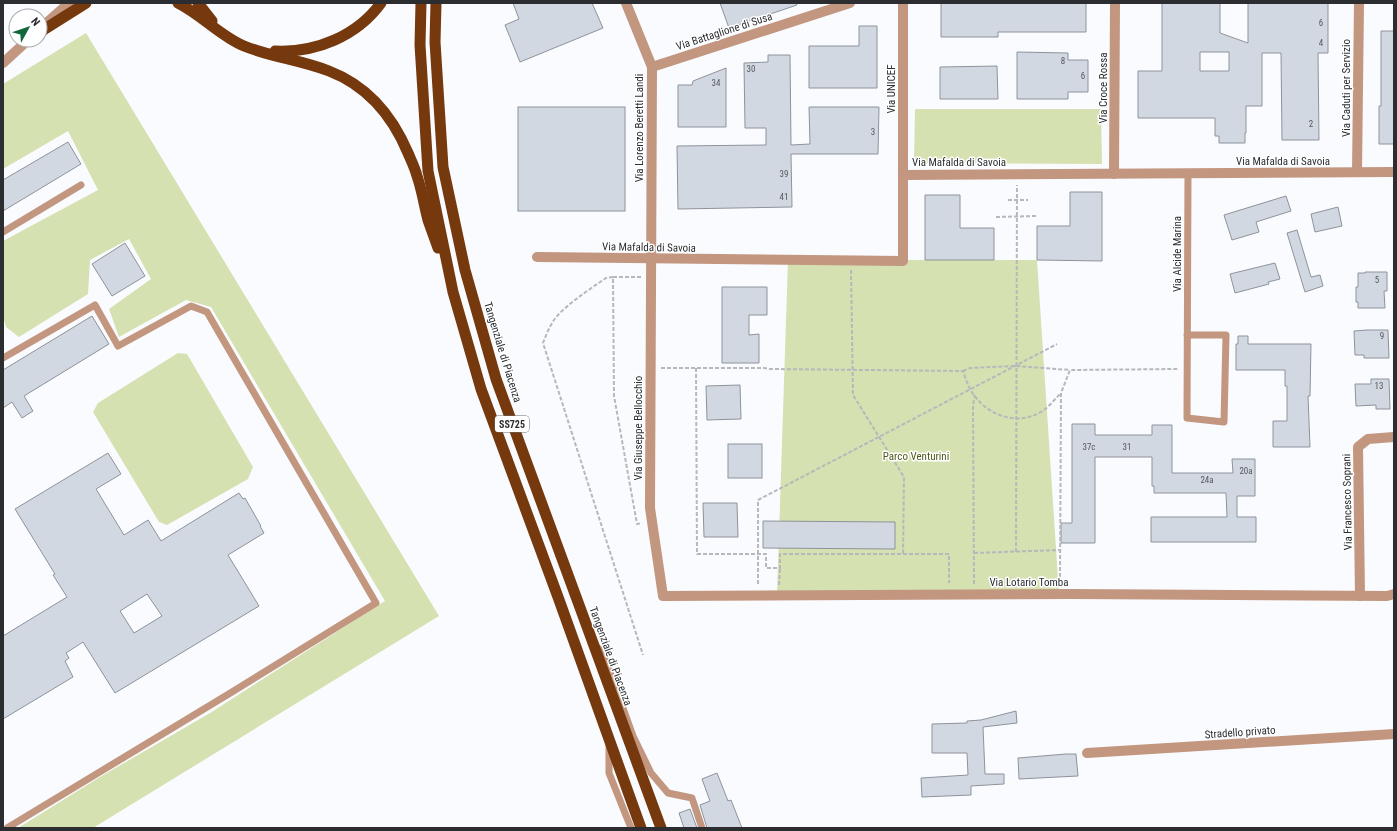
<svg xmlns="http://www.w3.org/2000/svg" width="1397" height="831" font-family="'Roboto Condensed',sans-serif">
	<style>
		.green { fill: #d5e1b0 }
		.building { fill: #d2d8e1; stroke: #8e939b; fill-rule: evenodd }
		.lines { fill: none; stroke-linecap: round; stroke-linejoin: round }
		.path { stroke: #b6b8bc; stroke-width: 2; stroke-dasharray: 4 2; stroke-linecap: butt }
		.service { stroke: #c2967f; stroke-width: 7 }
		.minor { stroke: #c2967f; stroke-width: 10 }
		.trunk { stroke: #76380d; stroke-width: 11 }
		.labels { text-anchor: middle; stroke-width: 3; stroke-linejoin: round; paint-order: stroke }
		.number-label { font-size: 9px; fill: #55585d }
		.shield { fill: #fff; stroke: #6b6c6f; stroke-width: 1 }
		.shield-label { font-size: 10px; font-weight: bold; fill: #2b2d31 }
		.street-label { font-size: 11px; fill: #2b2d31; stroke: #fff }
		.park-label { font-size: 11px; fill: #4e591a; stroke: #fff }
	</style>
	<rect width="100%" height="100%" fill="#f9fbff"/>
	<g class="green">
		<path d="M 86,33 L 439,616 L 93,828 L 18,828 L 100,777 L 210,713 L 385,601 L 211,307 L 186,300 L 119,337 L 109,309 L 151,279 L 129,239 L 90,260 L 88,294 L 19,337 L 6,327 L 3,316 L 3,241 L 98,190 L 68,131 L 3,169 L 3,84 Z"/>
		<path d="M 915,109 L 1101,109 L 1102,164 L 914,163 Z"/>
		<path d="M 788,260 L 1037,260 L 1059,594 L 777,595 Z"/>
		<path d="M 178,353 L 187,354 L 253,467 L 248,479 L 167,525 L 159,522 L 93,412 L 98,403 Z"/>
	</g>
	<g class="building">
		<path d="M 513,3 L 592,3 L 603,28 L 520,62 L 505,25 L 519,19 Z"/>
		<path d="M 720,3 L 796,3 L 797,5 L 729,28 Z"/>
		<path d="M 941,3 L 1086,3 L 1086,32 L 998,32 L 998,37 L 941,37 Z"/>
		<path d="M 1162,3 L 1220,3 L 1220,33 L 1248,43 L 1248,3 L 1328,3 L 1328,53 L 1318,53 L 1319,140 L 1282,140 L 1281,53 L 1262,53 L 1262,106 L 1246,106 L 1246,133 L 1245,133 L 1245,143 L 1219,143 L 1219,136 L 1215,136 L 1215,118 L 1138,118 L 1138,71 L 1162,71 ZM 1200,52 L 1229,52 L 1229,71 L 1200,71 Z"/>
		<path d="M 859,26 L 877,26 L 877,88 L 809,88 L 809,46 L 859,46 Z"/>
		<path d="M 1381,31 L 1394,31 L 1394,144 L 1379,144 L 1379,106 L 1381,106 Z"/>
		<path d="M 1017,52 L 1068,53 L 1068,60 L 1088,60 L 1088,92 L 1068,92 L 1068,99 L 1017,99 Z"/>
		<path d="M 768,55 L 790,55 L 791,145 L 810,144 L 809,107 L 879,107 L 878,154 L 791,154 L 792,207 L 678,209 L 677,146 L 766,145 L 766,128 L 745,128 L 744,63 L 768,62 Z"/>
		<path d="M 997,66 L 998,99 L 940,99 L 940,67 Z"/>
		<path d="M 726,68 L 726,127 L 678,127 L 678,85 L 692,85 L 693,81 Z"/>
		<rect x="518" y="107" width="107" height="104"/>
		<path d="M 68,142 L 81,164 L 3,211 L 3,180 Z"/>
		<path d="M 1070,192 L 1102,192 L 1102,261 L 1037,260 L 1037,226 L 1070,226 Z"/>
		<path d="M 925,195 L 960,195 L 960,228 L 994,228 L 994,260 L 925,260 Z"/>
		<path d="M 1286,196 L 1291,211 L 1256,222 L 1259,232 L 1232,240 L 1224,215 Z"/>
		<path d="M 1338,207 L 1342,226 L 1315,232 L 1311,214 Z"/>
		<path d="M 1297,230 L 1311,277 L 1320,275 L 1323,286 L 1305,292 L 1287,233 Z"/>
		<path d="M 125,243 L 145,276 L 112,296 L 92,264 Z"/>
		<path d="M 1275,263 L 1280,279 L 1268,282 L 1269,284 L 1235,293 L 1230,274 Z"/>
		<path d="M 1365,272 L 1387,272 L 1387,291 L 1384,291 L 1385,308 L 1358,308 L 1358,302 L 1356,302 L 1356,287 L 1358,287 L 1358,273 L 1365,273 Z"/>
		<path d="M 722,287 L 767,287 L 767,315 L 749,315 L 749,335 L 759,334 L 759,363 L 722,363 Z"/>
		<path d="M 92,316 L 109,344 L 24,396 L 33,411 L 22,418 L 12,402 L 3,408 L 3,370 Z"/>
		<path d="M 1367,330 L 1388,330 L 1389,358 L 1364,358 L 1364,355 L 1355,355 L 1354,331 Z"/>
		<path d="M 1238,336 L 1248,336 L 1248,344 L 1311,344 L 1310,396 L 1308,396 L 1310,447 L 1273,447 L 1273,421 L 1287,421 L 1287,386 L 1285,386 L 1285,370 L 1236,370 L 1236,344 L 1238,344 Z"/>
		<path d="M 1371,379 L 1389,379 L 1390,409 L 1376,409 L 1376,405 L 1356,406 L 1355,384 L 1371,384 Z"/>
		<path d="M 740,385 L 741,419 L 707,420 L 706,386 Z"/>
		<path d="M 1072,424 L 1095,424 L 1095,435 L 1152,435 L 1152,425 L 1172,425 L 1172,473 L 1233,473 L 1232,459 L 1255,459 L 1255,496 L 1237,496 L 1237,517 L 1256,517 L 1256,542 L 1151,542 L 1151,517 L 1227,517 L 1226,493 L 1154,493 L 1154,486 L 1152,486 L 1152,457 L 1095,457 L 1095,543 L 1061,543 L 1061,523 L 1072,523 Z"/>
		<rect x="728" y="444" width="34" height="34"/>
		<path d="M 108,453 L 121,474 L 96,489 L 124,535 L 148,520 L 161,541 L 239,493 L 243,499 L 245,498 L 261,526 L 260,526 L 264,533 L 228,555 L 259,606 L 115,693 L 83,642 L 66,653 L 69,658 L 65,661 L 73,677 L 3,719 L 3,636 L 67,597 L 53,575 L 55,574 L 15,509 ZM 147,594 L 162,616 L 134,633 L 120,611 Z"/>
		<path d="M 703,503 L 737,503 L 738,537 L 704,537 Z"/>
		<path d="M 763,521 L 895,522 L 895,549 L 763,548 Z"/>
		<path d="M 1016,711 L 1017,723 L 983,727 L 985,774 L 1004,774 L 1004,784 L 971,786 L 971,795 L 922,797 L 921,778 L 968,775 L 967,753 L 932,753 L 932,724 L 967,723 L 967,721 L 981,720 Z"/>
		<path d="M 1066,754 L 1076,754 L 1078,776 L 1019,779 L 1018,758 Z"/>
		<path d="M 717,773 L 728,801 L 731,800 L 742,828 L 707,828 L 700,805 L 710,801 L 702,779 Z"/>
		<path d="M 690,809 L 697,828 L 684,828 L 679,813 Z"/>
	</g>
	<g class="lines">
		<g class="path">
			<path d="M 1008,200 L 1028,200"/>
			<path d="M 996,217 L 1036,216"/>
			<path d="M 851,270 L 853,395 L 904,477 L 903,555"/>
			<path d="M 613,277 L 606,278 C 590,289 573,300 559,314 C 551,322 547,333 543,343 L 643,655"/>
			<path d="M 641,277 L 613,277 L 614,396 L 637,524 L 642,523"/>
			<path d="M 661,368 L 764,368 L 770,369 L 963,371 C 965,377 967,383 970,389 C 984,414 1015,427 1041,412 C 1049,407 1055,399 1061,393"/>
			<path d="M 696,368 L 697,554 L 766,554 L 766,568 L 780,568 L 780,554 L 949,554 L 949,583"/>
			<path d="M 963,371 L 970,368 L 1016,366 L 1070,370"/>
			<path d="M 1016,552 L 1017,185"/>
			<path d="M 974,553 L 1060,550"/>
			<path d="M 1060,583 L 1061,393 L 1070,370 L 1178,369"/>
			<path d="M 758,584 L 758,500 L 1057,344"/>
			<path d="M 974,584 L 973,405 L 975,395"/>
			<path d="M 779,585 L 780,568"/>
		</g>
		<g class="service">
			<path d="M 3,232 L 81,185"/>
			<path d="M 1187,335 L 1226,335 L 1224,422 L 1187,418 L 1188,173"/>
			<path d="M 3,358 L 95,305 L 118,346 L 191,306 L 207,312 L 376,603 L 232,692 L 7,828"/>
			<path d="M 597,647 L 603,653 L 633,736 L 651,773 L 668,793 L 692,798 L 702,828"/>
			<path d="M 609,746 L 609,773 L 631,828"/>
		</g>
		<g class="minor">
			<path d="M 626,3 L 652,67 L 650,508 L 663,596 L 1072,594 L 1387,596 L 1394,594"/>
			<path d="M 903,3 L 903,175"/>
			<path d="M 43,26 L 69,3"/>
			<path d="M 3,63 L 28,40"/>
			<path d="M 652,67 L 850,3"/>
			<path d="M 1357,172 L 1359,3"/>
			<path d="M 1114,174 L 1115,3"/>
			<path d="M 537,257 L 903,261 L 903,175 L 1394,172"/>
			<path d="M 1360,596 L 1358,447 L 1368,439 L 1394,437"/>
			<path d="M 1087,753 L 1394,734"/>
		</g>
		<g class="trunk">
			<path d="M 178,3 C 202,15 220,36 244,46 C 271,57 301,60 329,71 C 368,86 392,115 408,153 C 411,160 415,168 417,176 C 422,190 424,205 428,220 C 431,229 435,239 438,248"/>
			<path d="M 198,3 L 212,21"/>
			<path d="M 421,3 L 420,45 L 428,171 L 453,292 L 481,389 L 558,597 L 641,828"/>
			<path d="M 436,3 L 435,42 L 443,167 L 465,270 L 496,379 L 661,828"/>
			<path d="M 40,32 L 86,3"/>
			<path d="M 275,51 C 316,53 357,36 381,3"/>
		</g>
	</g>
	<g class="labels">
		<g class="number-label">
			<text x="1321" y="26">6</text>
			<text x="1321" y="46">4</text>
			<text x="1063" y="64">8</text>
			<text x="751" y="72">30</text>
			<text x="1083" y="79">6</text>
			<text x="716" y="86">34</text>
			<text x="1311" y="127">2</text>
			<text x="873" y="135">3</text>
			<text x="784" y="177">39</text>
			<text x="784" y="200">41</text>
			<text x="1377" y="283">5</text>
			<text x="1382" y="339">9</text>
			<text x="1379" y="389">13</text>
			<text x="1089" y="450">37c</text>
			<text x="1127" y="450">31</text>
			<text x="1246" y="474">20a</text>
			<text x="1207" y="483">24a</text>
		</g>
		<rect class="shield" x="495" y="416" width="34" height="16" rx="3"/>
		<g class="shield-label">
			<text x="512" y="428">SS725</text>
		</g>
		<g class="street-label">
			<text transform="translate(724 31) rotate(-18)" y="4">Via Battaglione di Susa</text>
			<text transform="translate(1103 88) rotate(-90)" y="4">Via Croce Rossa</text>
			<text transform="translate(1346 88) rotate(-90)" y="4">Via Caduti per Servizio</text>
			<text transform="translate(891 89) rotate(-90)" y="4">Via UNICEF</text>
			<text transform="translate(639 128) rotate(-90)" y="4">Via Lorenzo Beretti Landi</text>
			<text x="1283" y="165">Via Mafalda di Savoia</text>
			<text x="959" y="166">Via Mafalda di Savoia</text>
			<text transform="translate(649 247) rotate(1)" y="4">Via Mafalda di Savoia</text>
			<text transform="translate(1177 254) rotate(-90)" y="4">Via Alcide Marina</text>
			<text transform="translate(503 352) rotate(73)" y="4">Tangenziale di Piacenza</text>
			<text transform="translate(638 428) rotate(-90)" y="4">Via Giuseppe Bellocchio</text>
			<text transform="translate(1347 502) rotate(-91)" y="4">Via Francesco Soprani</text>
			<text x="1029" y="586">Via Lotario Tomba</text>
			<text transform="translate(611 656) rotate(70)" y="4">Tangenziale di Piacenza</text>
			<text transform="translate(1240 732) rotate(-4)" y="4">Stradello privato</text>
		</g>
		<g class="park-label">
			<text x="916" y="460">Parco Venturini</text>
		</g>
	</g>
	<rect width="1397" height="831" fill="none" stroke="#2b2d31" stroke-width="8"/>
	<g transform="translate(28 28) rotate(50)"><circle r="19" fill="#ffffff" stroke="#aaabad"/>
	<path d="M0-3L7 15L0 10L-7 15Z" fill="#12683a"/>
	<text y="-6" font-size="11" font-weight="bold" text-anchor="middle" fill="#2b2d31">N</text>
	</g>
</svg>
